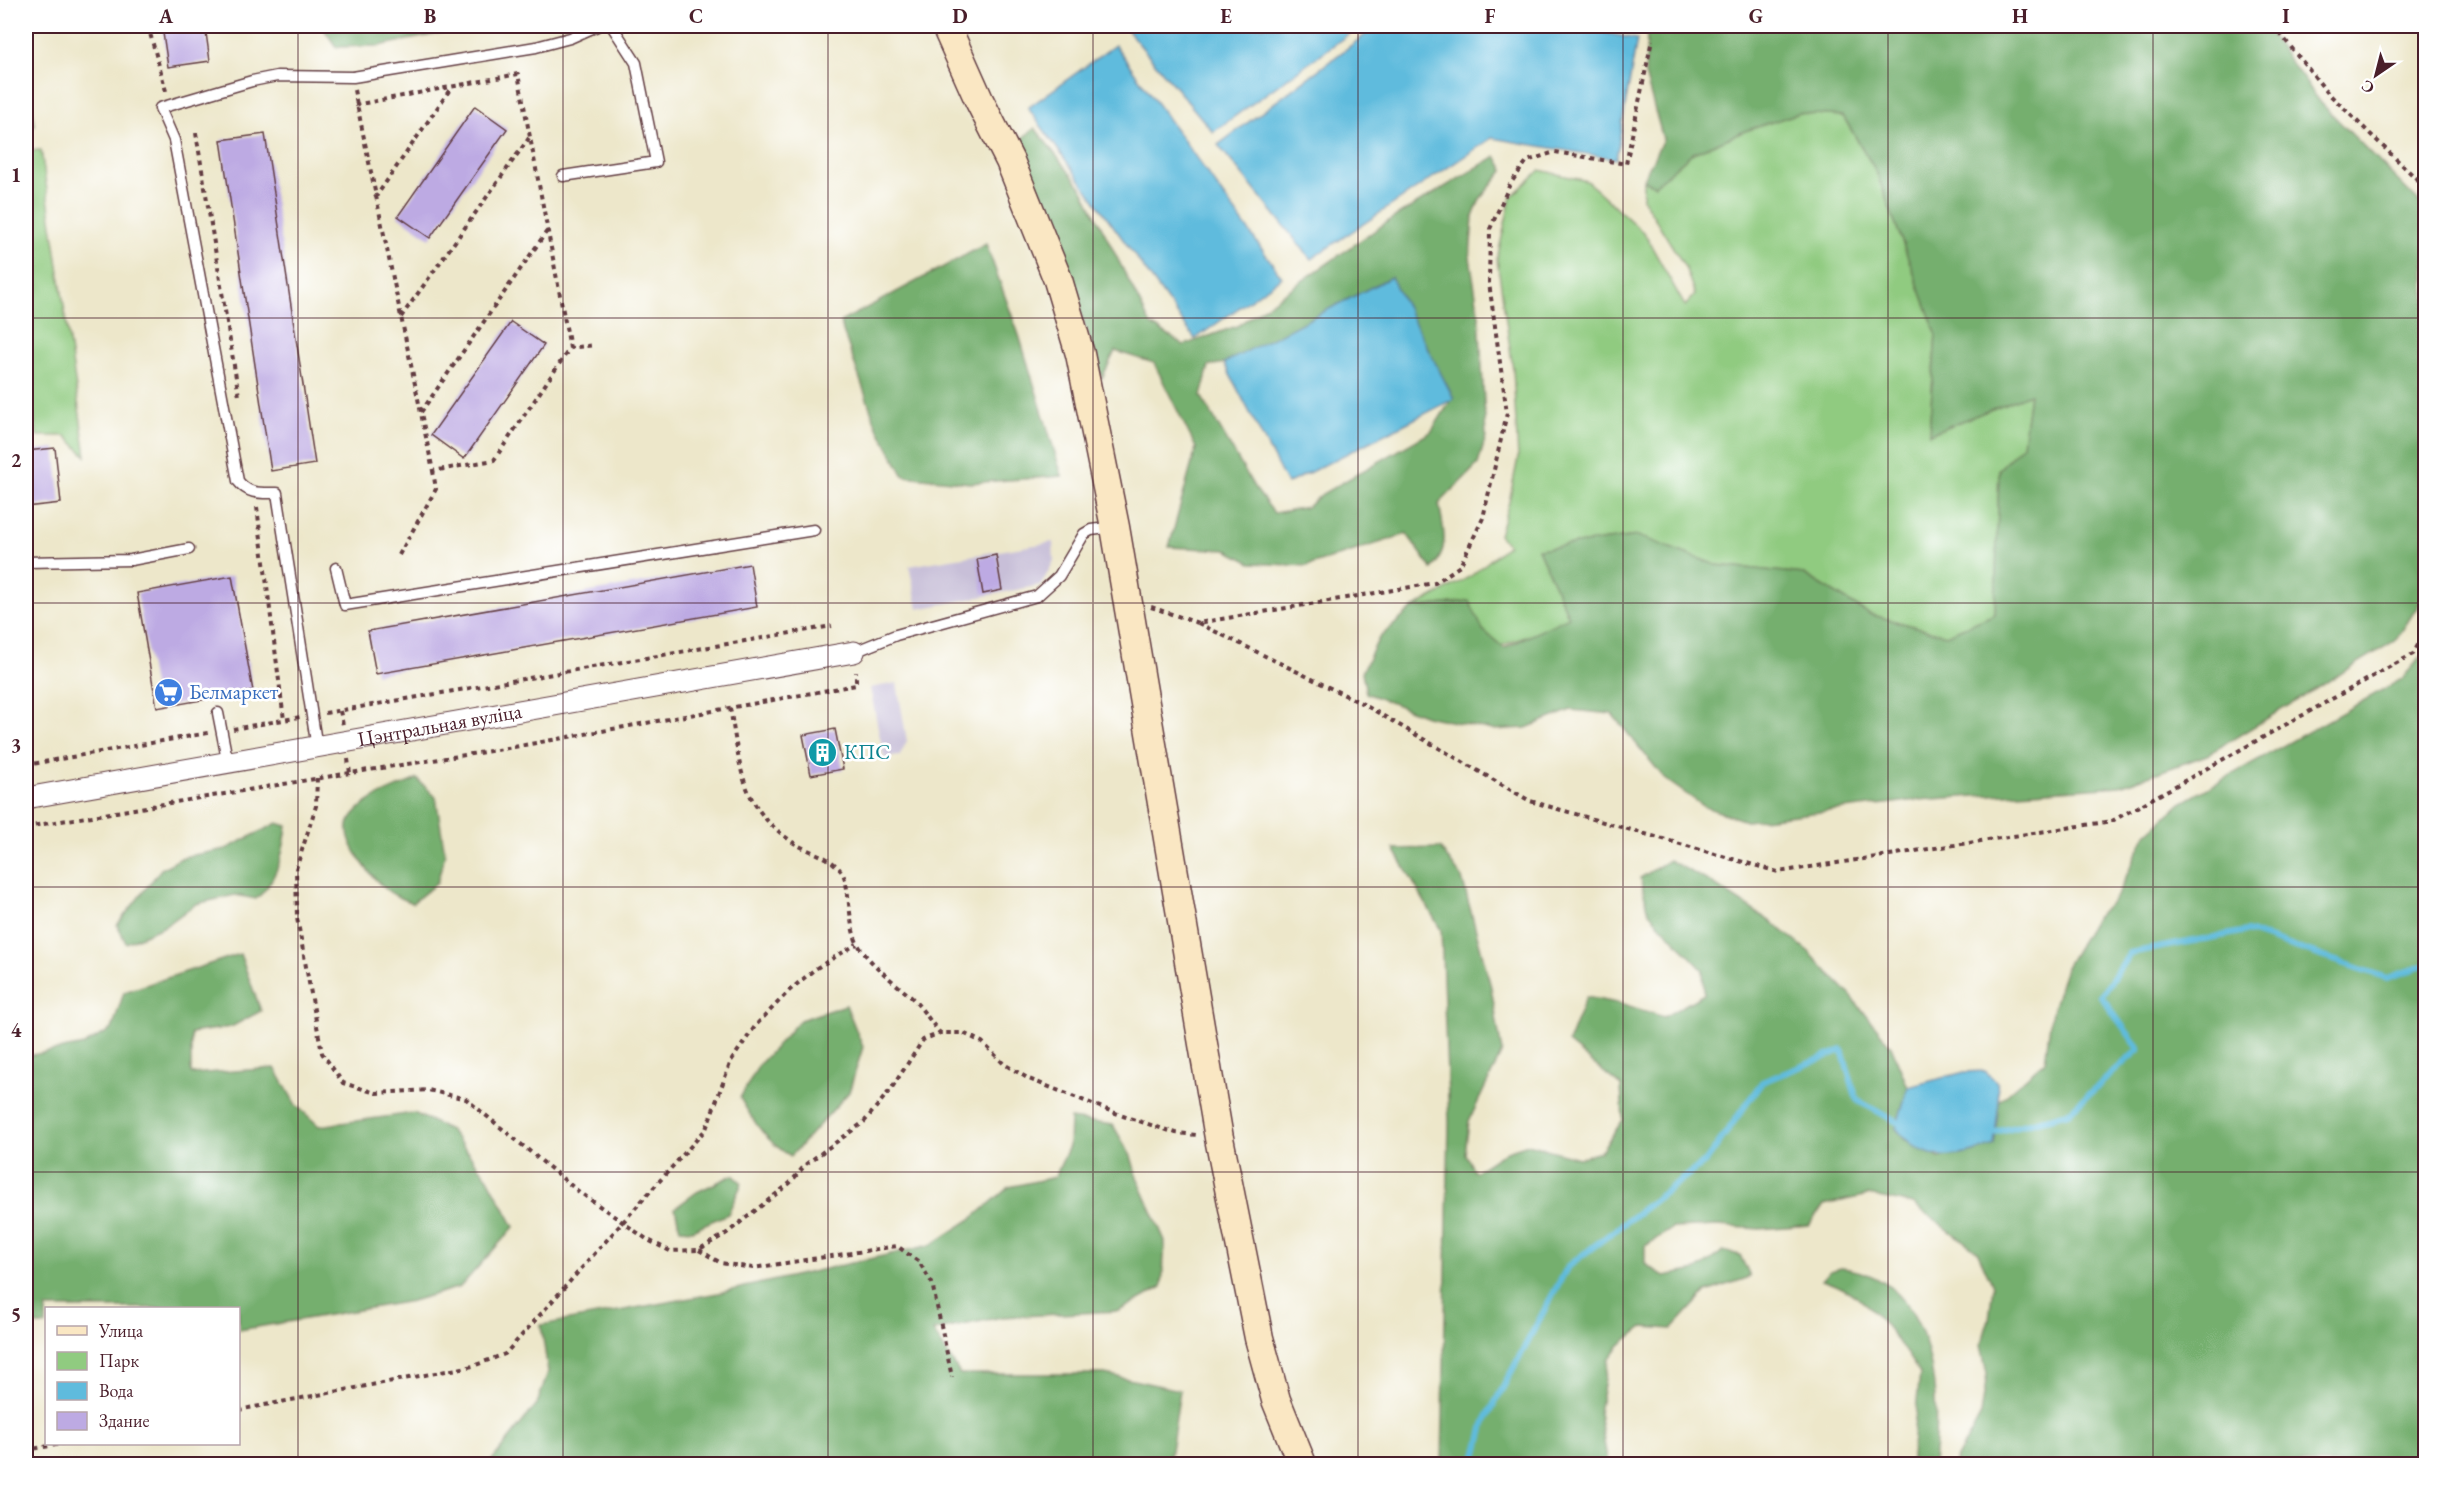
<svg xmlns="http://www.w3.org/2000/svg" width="2451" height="1490" font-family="'EB Garamond',serif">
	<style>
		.industrial { fill: #c8bfd8 }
		.green { fill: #90cb80; stroke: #6d7556; stroke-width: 1.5 }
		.forest { fill: #74af6e; stroke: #5f674c; stroke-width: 1.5; fill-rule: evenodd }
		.water { fill: #5fbbdd; stroke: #546d84; stroke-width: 1.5 }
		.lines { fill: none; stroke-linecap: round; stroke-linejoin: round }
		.stream { stroke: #5fbbdd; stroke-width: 6 }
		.building { fill: #bdaae3 }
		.lane-casing { stroke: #623d43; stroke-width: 13 }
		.street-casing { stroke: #623d43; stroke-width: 23 }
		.secondary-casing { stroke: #623d43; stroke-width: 31 }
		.path { stroke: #623d43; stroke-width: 4; stroke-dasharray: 4.5 4.5; stroke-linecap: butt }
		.lane { stroke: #fff; stroke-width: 10 }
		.street { stroke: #fff; stroke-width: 21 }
		.secondary { stroke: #fae7c3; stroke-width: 28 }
		.grid { fill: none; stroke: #4a1f2b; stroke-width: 1.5; stroke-opacity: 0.55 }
		.labels { text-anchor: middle; stroke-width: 5; stroke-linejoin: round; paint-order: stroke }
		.shop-label { font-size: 21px; fill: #366cbe; stroke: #fff; text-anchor: start }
		.street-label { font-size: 21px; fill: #4a1f2b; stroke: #fff }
		.culture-label { font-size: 21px; fill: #0d838f; stroke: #fff; text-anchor: start }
		.neatline { fill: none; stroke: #4a1f2b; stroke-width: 2 }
		.grid-label { font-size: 20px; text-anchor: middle; font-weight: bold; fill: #4a1f2b }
	</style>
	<rect width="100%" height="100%" fill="#fff"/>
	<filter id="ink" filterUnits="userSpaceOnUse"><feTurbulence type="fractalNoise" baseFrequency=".0167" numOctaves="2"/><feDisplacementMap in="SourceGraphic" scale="12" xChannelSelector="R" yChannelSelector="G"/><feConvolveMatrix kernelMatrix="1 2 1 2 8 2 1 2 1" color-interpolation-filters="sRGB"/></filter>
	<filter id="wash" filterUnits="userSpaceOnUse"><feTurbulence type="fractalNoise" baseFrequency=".008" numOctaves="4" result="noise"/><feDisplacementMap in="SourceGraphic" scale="24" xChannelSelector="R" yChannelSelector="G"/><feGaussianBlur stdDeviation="1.35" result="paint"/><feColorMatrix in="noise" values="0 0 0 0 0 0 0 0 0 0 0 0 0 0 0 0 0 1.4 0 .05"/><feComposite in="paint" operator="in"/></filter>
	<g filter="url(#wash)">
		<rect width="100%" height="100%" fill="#ede7ca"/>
		<g class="industrial">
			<path d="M 1053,542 L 1054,561 L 1041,585 L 918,609 L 909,566 Z"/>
			<path d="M 897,683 L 907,741 L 900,756 L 884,758 L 870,688 Z"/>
		</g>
		<g class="green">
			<path d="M 26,72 L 35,126 L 26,127 Z"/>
			<path d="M 1799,113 L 1843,116 L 1876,171 L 1936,333 L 1929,434 L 2030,393 L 2023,445 L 1999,469 L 1995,614 L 1946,635 L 1869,614 L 1804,574 L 1716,565 L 1637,536 L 1538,549 L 1569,617 L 1560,624 L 1501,646 L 1483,630 L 1468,601 L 1413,608 L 1471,576 L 1508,545 L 1499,535 L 1509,502 L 1518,458 L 1513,369 L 1497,259 L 1511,197 L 1540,170 L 1587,181 L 1644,233 L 1685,306 L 1695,295 L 1685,267 L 1643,199 L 1643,180 L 1655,185 L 1691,154 L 1745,131 Z"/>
			<path d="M 41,150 L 86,456 L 66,436 L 37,436 L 26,375 L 26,151 Z"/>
		</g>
		<g class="forest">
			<path d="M 322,26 L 474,26 L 379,46 L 336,47 Z"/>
			<path d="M 1636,26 L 2264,26 L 2321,103 L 2425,208 L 2425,595 L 2396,640 L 2207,755 L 2120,786 L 1918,800 L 1746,821 L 1705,807 L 1665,779 L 1612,714 L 1571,710 L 1526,728 L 1492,730 L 1426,716 L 1366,693 L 1362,672 L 1379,638 L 1413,608 L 1469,601 L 1483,630 L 1504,648 L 1569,617 L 1538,549 L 1638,536 L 1716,565 L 1804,574 L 1869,614 L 1946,635 L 1995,614 L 1999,469 L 2023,445 L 2030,394 L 1929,434 L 1936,333 L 1876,171 L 1843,116 L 1799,113 L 1745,131 L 1691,154 L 1655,185 L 1643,180 L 1663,139 L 1645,75 L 1647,35 Z"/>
			<path d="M 1035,128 L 1083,190 L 1151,325 L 1184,345 L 1237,326 L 1393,218 L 1496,156 L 1504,170 L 1480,199 L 1473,217 L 1470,257 L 1479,315 L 1486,437 L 1478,464 L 1439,504 C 1444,530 1450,548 1432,569 L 1407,534 L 1307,566 L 1251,563 L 1227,550 L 1169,547 L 1196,448 L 1154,363 L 1115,351 L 1102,378 L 1074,293 L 1016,143 ZM 1391,277 L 1450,402 L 1431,432 L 1322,494 L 1307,507 L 1274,513 L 1254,487 L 1201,396 L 1209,366 L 1225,363 Z"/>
			<path d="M 986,244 L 1019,335 L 1062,476 L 970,483 L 904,476 L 876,425 L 840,322 Z"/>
			<path d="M 2425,652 L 2425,1464 L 1954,1464 L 1981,1414 L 1987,1374 L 1981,1345 L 1989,1319 L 1993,1286 L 1977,1251 L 1913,1204 L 1868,1195 L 1824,1205 L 1809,1225 L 1760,1229 L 1717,1226 L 1673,1228 L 1645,1246 L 1645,1264 L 1664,1276 L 1697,1270 L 1723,1251 L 1740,1255 L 1750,1277 L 1706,1292 L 1672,1329 L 1643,1327 L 1620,1345 L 1608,1360 L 1599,1413 L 1608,1464 L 1442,1464 L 1449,1122 L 1441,930 L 1394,849 L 1440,848 L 1462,878 L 1491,987 L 1502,1052 L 1469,1121 L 1465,1154 L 1475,1172 L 1507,1151 L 1528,1144 L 1579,1158 L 1600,1152 L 1623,1120 L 1621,1086 L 1568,1043 L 1586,997 L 1623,1004 L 1664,1017 L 1704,994 L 1703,970 L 1649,913 L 1640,878 L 1669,860 L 1710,882 L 1773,923 L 1808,951 L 1851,996 L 1891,1046 L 1908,1087 L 1896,1128 L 1904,1139 L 1939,1158 L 1994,1145 L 1999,1101 L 2045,1061 L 2051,1016 L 2066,967 L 2093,921 L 2117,896 L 2145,836 L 2181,803 L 2402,679 Z"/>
			<path d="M 417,779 L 436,797 L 445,854 L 437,883 L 412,903 C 404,899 394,896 387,890 C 373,879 339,839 350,820 C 363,798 395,789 417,779 Z"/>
			<path d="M 277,823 L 287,826 C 284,851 276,883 256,899 L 235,895 L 196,904 L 165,926 L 126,943 L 117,925 L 161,869 L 183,857 L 226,849 Z"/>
			<path d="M 240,954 L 261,1011 L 231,1027 L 191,1033 L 191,1074 L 275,1068 L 296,1105 L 319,1126 L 414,1113 L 450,1130 L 488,1178 L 514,1227 L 460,1287 L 412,1301 L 239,1330 L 238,1308 L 46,1308 L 46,1325 L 26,1325 L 26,1056 L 84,1045 L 112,1029 L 124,992 Z"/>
			<path d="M 846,1005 L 863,1047 L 849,1092 L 791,1156 C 768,1144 753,1121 740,1098 L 759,1065 L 800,1020 Z"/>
			<path d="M 1070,1119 L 1113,1125 L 1131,1156 L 1137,1177 L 1165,1241 L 1162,1287 L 1119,1311 L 1002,1317 L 933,1331 L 960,1374 L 1105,1374 L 1180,1390 L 1169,1464 L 489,1464 L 537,1404 L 548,1372 L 541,1325 L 718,1293 L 931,1245 L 974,1217 L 1009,1187 L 1055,1177 L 1069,1146 Z"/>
			<path d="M 733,1175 L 742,1183 L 728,1214 L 692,1230 L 680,1229 L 675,1208 L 697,1192 Z"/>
			<path d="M 1841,1268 C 1935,1278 1941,1391 1933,1464 L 1910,1464 L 1920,1374 C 1894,1335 1869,1293 1822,1280 L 1830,1271 Z"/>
		</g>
		<g class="water">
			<path d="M 1124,26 L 1360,26 L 1213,132 Z"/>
			<path d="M 1377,26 L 1570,26 L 1637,39 L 1616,159 L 1492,138 L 1311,259 L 1218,145 Z"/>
			<path d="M 1115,45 L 1282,277 L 1195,339 L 1028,108 Z"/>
			<path d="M 1391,277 L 1454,399 L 1287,484 L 1224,363 Z"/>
			<path d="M 1985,1071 L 1997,1082 L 1999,1101 L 1994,1145 C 1956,1160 1924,1165 1896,1128 L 1908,1087 L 1964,1072 Z"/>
		</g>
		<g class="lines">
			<g class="stream">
				<path d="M 1988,1134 L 2068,1113 L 2139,1049 L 2101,996 L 2130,953 L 2247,931 L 2387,978 L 2426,965"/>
				<path d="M 1474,1464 L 1485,1421 L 1568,1266 L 1706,1161 L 1762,1082 L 1842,1050 L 1857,1100 L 1902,1125"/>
			</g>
		</g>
		<g id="blocks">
			<g class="building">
				<path d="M 162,26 L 205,26 L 210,61 L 168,67 Z"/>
				<path d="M 475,106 L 507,129 L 430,238 L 398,216 Z"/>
				<path d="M 265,134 L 315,464 L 271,471 L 221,140 Z"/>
				<path d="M 511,322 L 544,345 L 464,459 L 431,435 Z"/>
				<path d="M 55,448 L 61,503 L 26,507 L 26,451 Z"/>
				<path d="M 996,555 L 1002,590 L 983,594 L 977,559 Z"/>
				<path d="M 750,564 L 757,607 L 376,674 L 368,631 Z"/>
				<path d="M 232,576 L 253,691 L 157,708 L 137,593 Z"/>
				<path d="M 835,729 L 843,769 L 811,775 L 803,735 Z"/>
			</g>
		</g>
	</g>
	<g filter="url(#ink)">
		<use href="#blocks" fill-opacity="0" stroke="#623d43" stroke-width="1.5"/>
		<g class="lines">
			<defs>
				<g id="lane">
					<path d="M 563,176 L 656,162 L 636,63 L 612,26"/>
					<path d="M 26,562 L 131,560 L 189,549"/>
					<path d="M 336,568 L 345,605 L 814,530"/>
					<path d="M 854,652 L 896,635 L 1037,596 L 1059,576 L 1084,534 L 1091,530 L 1115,527"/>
					<path d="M 218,713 L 228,764"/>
					<path d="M 317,748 L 277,493 C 261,493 249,495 238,481 L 174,140 L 160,108 L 252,81 L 277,76 L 353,77 L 536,47 L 570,38 L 597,26"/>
				</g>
				<g id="street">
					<path id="s1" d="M 26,798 L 854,652"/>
				</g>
				<path id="secondary" d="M 946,26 L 979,100 L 1010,161 L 1058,280 L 1080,354 L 1115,527 L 1219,1138 L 1259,1338 L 1276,1400 L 1302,1464"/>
			</defs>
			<use href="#lane" class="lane-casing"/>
			<use href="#street" class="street-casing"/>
			<use href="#secondary" class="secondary-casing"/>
			<g class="path">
				<path d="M 148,26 L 166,91"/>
				<path d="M 2274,26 L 2327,92 L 2426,188"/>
				<path d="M 354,90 L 433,471 L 494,460 L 570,348 L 595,345"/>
				<path d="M 355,105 L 518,74 L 570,348"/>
				<path d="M 196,133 L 239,396"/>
				<path d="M 375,198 L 451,88"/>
				<path d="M 401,317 L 529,138"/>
				<path d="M 421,412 L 547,231"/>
				<path d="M 257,507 L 284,720"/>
				<path d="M 399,555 L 436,489 L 433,471"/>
				<path d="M 1151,607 L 1198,623 L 1435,583 L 1460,566 L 1483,518 L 1507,413 L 1489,283 L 1490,229 L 1510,184 L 1527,161 L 1555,152 L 1626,164 L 1652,40"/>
				<path d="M 1198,623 L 1363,704 L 1530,801 L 1778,872 L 2112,821 L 2413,654 L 2426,631"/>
				<path d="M 730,708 C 741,768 739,806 794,843 C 810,853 829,855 841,871 C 851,883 847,928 859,946 C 872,966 893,981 911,997 C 922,1008 930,1021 940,1033"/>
				<path d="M 340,711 L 343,725"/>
				<path d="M 325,713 L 832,626"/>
				<path d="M 233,729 L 300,717"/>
				<path d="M 348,759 L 350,773 L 497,750 L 856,685 L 856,672"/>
				<path d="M 26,765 L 208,733"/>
				<path d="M 317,778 L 316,806 L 296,869 L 297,918 L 322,1053 L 343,1083 L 376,1093 L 428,1090 L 466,1099 L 578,1191 L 648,1240 L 670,1251 L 698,1250 L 727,1233 L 790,1183 L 806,1164 L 864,1122 L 891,1089 L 923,1040 L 940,1033 L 963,1033 L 982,1042 L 1004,1064 L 1029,1079 L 1123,1116 L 1176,1133 L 1197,1135"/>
				<path d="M 26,827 L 350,773"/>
				<path d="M 699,1250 L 721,1263 L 753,1268 L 897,1246 L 919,1262 L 932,1283 L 952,1377"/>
				<path d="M 238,1410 L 473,1366 L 505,1354 L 706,1129 L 731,1061 L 756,1025 L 790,990 L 815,969 L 857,944"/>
				<path d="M 26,1450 L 62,1444"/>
			</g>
			<use href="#lane" class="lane"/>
			<use href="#street" class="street"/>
			<use href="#secondary" class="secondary"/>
		</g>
	</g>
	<path class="grid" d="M 298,26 L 298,1464M 563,26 L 563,1464M 828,26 L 828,1464M 1093,26 L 1093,1464M 1358,26 L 1358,1464M 1623,26 L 1623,1464M 1888,26 L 1888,1464M 2153,26 L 2153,1464M 26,318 L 2426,318M 26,603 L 2426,603M 26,887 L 2426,887M 26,1172 L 2426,1172"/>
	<defs>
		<symbol id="supermarket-disc" viewBox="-11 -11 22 22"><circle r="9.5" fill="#3f7fe0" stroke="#fff"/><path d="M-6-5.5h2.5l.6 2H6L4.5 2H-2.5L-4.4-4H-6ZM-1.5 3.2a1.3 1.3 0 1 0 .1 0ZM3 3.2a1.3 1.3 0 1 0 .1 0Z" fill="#fff"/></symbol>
		<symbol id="building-disc" viewBox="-11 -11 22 22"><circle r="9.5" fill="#0f9aa8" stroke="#fff"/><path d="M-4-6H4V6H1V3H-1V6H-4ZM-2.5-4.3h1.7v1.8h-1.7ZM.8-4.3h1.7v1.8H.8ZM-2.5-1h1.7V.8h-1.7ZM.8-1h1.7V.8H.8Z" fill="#fff"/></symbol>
	</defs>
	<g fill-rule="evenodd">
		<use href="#supermarket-disc" x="152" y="676" width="33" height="33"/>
		<use href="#building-disc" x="806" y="736" width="33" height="33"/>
	</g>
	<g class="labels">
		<g class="shop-label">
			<text x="189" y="699">Белмаркет</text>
		</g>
		<g class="street-label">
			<text dy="7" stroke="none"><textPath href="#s1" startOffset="420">Цэнтральная вуліца</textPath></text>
		</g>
		<g class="culture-label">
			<text x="844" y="759">КПС</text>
		</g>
	</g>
	<rect width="2451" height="1490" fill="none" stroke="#fff" stroke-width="66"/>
	<rect x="45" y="1307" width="195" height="138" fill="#ffffff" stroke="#b7a5aa" stroke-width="1.5"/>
	<rect x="57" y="1326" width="30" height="9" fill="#fae7c3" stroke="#b7a5aa" stroke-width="1.5"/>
	<text x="99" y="1337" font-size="18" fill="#4a1f2b">Улица</text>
	<rect x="57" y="1352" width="30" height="18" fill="#90cb80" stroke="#b7a5aa" stroke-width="1.5"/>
	<text x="99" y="1367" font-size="18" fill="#4a1f2b">Парк</text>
	<rect x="57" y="1382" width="30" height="18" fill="#5fbbdd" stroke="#b7a5aa" stroke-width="1.5"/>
	<text x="99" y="1397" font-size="18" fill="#4a1f2b">Вода</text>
	<rect x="57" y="1412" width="30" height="18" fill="#bdaae3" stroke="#b7a5aa" stroke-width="1.5"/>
	<text x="99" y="1427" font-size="18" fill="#4a1f2b">Здание</text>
	<g transform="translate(2376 75) rotate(215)" stroke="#ffffff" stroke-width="4.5" paint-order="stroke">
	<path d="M0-4.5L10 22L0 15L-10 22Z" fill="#4a1f2b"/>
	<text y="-9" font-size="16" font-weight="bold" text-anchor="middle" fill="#4a1f2b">С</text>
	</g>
	<rect x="33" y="33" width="2385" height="1424" class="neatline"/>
	<g class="grid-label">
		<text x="166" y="23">A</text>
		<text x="430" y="23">B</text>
		<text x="696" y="23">C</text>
		<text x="960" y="23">D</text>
		<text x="1226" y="23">E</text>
		<text x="1490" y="23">F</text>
		<text x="1756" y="23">G</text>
		<text x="2020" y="23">H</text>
		<text x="2286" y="23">I</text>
		<text x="16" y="182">1</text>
		<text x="16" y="467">2</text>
		<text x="16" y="752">3</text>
		<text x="16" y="1037">4</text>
		<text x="16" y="1321">5</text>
	</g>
</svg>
